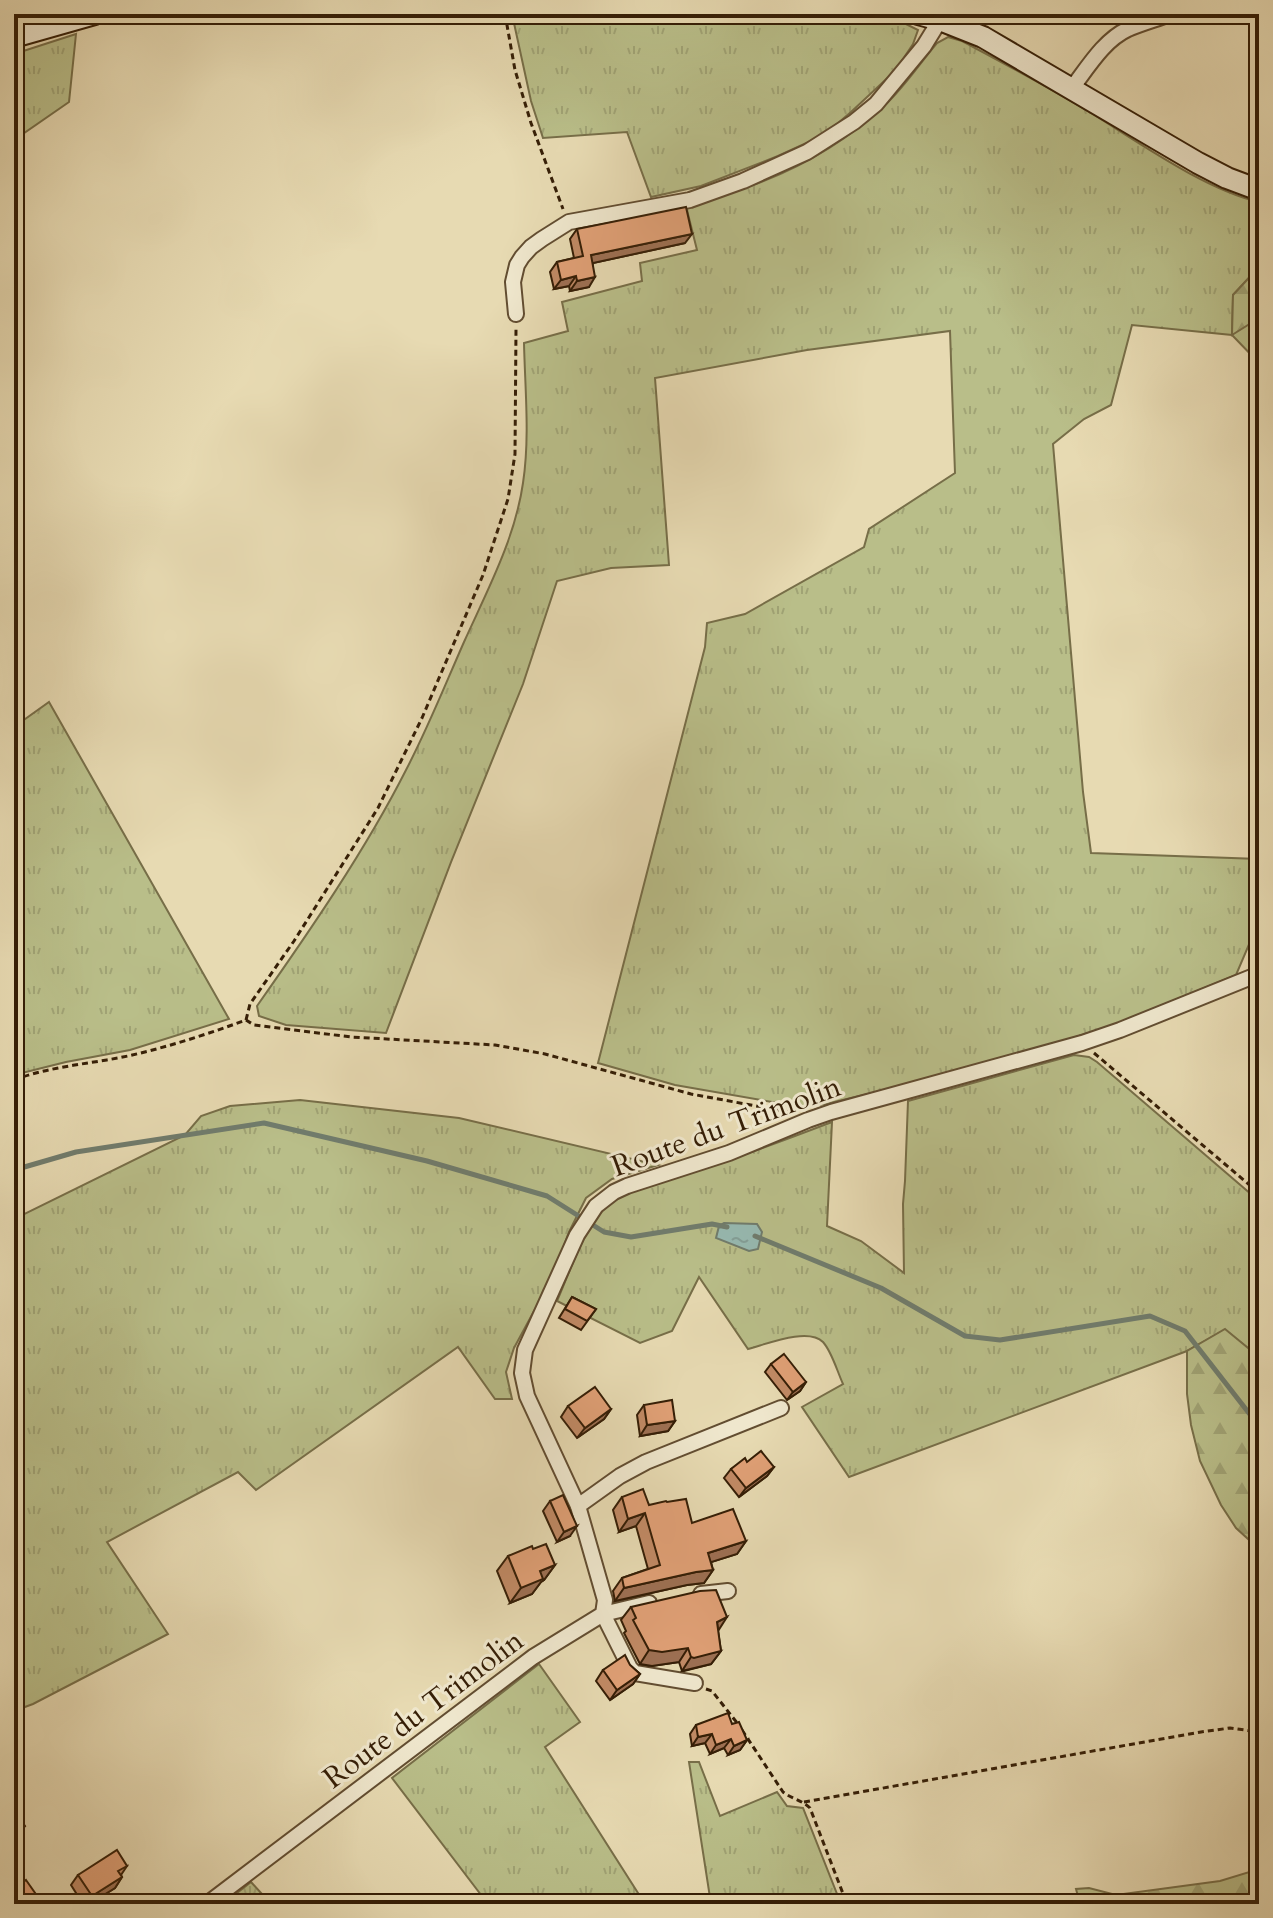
<svg xmlns="http://www.w3.org/2000/svg" width="1273" height="1918" font-family="Cardo,serif">
	<style>
		.grass { fill: url(#grass-tufts); stroke: #776e48; stroke-width: 2 }
		.forest { fill: url(#forest-firs); stroke: #776e48; stroke-width: 2 }
		.water { fill: url(#water-ripples); stroke: #707c6d; stroke-width: 2 }
		.lines { fill: none; stroke-linecap: round; stroke-linejoin: round }
		.stream { stroke: #707c6d; stroke-width: 5 }
		.street-casing { stroke: #624d31; stroke-width: 18 }
		.secondary-casing { stroke: #351e06; stroke-width: 24 }
		.path { stroke: #351e06; stroke-width: 3; stroke-dasharray: 6 4; stroke-linecap: butt }
		.street { stroke: #efe7cd; stroke-width: 14 }
		.secondary { stroke: #efe7cd; stroke-width: 20 }
		.wall { fill: #c18a65; stroke: #351e06; stroke-width: 2 }
		.shaded-wall { fill: #9d7053; stroke: #351e06; stroke-width: 2 }
		.building { fill: #e0a076; stroke: #351e06; stroke-width: 2 }
		.labels { text-anchor: middle; stroke-width: 6; stroke-linejoin: round; paint-order: stroke }
		.street-label { font-size: 30px; fill: #351e06; stroke: #efe7cd }
	</style>
	<defs>
		<pattern id="grass-tufts" width="24" height="20" patternUnits="userSpaceOnUse" patternTransform="scale(2)"><rect width="24" height="20" fill="#b9be89"/><path d="M3 7l-1-3M5 7V3M7 7l1-3M15 17l-1-3M17 17v-4M19 17l1-3" fill="none" stroke="#a0a375"/></pattern>
		<pattern id="forest-firs" width="22" height="20" patternUnits="userSpaceOnUse" patternTransform="scale(2)"><rect width="22" height="20" fill="#b9be89"/><path d="M5 1l3.5 6h-7zM16 11l3.5 6h-7z" fill="#a0a375"/></pattern>
		<pattern id="water-ripples" width="26" height="14" patternUnits="userSpaceOnUse" patternTransform="scale(2)"><rect width="26" height="14" fill="#97bab2"/><path d="M2 4q2-2 4 0t4 0M15 11q2-2 4 0t4 0" fill="none" stroke="#839f98"/></pattern>
	</defs>
	<rect width="100%" height="100%" fill="#e7dab2"/>
	<filter id="stains"><feTurbulence type="fractalNoise" baseFrequency=".0025" numOctaves="4"/><feColorMatrix values="0 0 0 0 .2 0 0 0 0 .09 0 0 0 0 .02 0 0 0 .5 -.17"/></filter>
	<radialGradient id="worn" r=".72"><stop offset=".6" stop-color="#630" stop-opacity="0"/><stop offset="1" stop-color="#630" stop-opacity=".3"/></radialGradient>
	<g class="grass">
		<path d="M 512,14 L 861,14 L 906,24 L 918,30 L 913,44 L 895,71 L 851,112 L 824,135 L 778,156 L 701,186 L 651,197 L 627,132 L 543,138 L 531,101 Z"/>
		<path d="M 76,34 L 69,102 L 14,140 L 14,54 Z"/>
		<path d="M 948,37 L 962,41 C 1005,64 1049,87 1091,113 C 1140,143 1204,189 1259,202 L 1259,267 L 1233,295 L 1232,334 L 1259,318 L 1259,363 L 1232,335 L 1132,325 L 1111,405 L 1084,419 L 1053,444 L 1083,792 L 1091,853 L 1259,859 L 1259,921 L 1236,975 L 1114,1025 L 1047,1046 L 943,1076 L 826,1104 L 801,1107 L 675,1085 L 598,1063 L 705,647 L 707,623 L 745,614 L 864,547 L 869,529 L 955,473 L 950,331 L 807,350 L 655,378 L 669,565 L 611,568 L 557,581 L 523,684 L 451,862 L 386,1033 L 286,1025 L 259,1016 L 257,1006 C 309,932 365,851 406,770 C 428,728 445,685 464,642 C 487,591 515,539 523,483 C 530,437 525,389 524,343 L 568,331 L 562,302 L 642,281 L 640,263 L 697,250 L 686,206 C 709,198 733,192 756,184 C 804,166 849,139 886,104 C 905,86 920,63 937,43 Z"/>
		<path d="M 49,702 L 229,1019 L 130,1050 L 66,1062 L 14,1075 L 14,727 Z"/>
		<path d="M 1074,1055 L 1089,1057 L 1097,1062 L 1259,1201 L 1259,1357 L 1225,1330 L 1187,1351 L 849,1477 L 802,1407 L 843,1384 C 837,1371 832,1352 823,1342 C 808,1327 767,1344 748,1349 L 699,1277 L 672,1331 L 640,1343 L 557,1301 C 569,1274 584,1228 604,1209 C 628,1186 675,1178 705,1168 C 748,1154 790,1138 832,1122 L 827,1226 L 861,1241 L 904,1273 L 903,1204 L 905,1181 L 908,1101 Z"/>
		<path d="M 300,1100 L 459,1118 L 658,1165 L 612,1179 L 586,1198 L 569,1232 L 552,1278 L 514,1348 L 506,1372 L 512,1399 L 495,1399 L 458,1347 L 256,1490 L 238,1472 L 107,1542 L 168,1634 L 33,1704 L 14,1711 L 14,1219 L 185,1135 L 201,1116 L 230,1106 Z"/>
		<path d="M 539,1664 L 580,1722 L 545,1747 L 645,1904 L 488,1904 L 392,1778 Z"/>
		<path d="M 689,1762 L 699,1762 L 720,1816 L 777,1792 L 787,1806 L 803,1808 L 841,1904 L 711,1904 Z"/>
		<path d="M 251,1882 L 271,1904 L 223,1904 Z"/>
	</g>
	<g class="forest">
		<path d="M 1259,267 L 1259,318 L 1232,335 L 1233,295 Z"/>
		<path d="M 1225,1329 L 1259,1357 L 1259,1549 L 1236,1528 L 1221,1505 L 1200,1461 L 1191,1425 L 1187,1394 L 1187,1351 Z"/>
		<path d="M 1259,1869 L 1259,1904 L 1080,1904 L 1076,1889 L 1089,1888 L 1116,1895 L 1220,1881 Z"/>
	</g>
	<path class="water" d="M 724,1223 L 757,1224 L 762,1232 L 758,1249 L 749,1251 L 716,1238 L 719,1226 Z"/>
	<g class="lines">
		<g class="stream">
			<path d="M 14,1170 L 76,1152 L 264,1123 L 427,1161 L 547,1196 L 604,1232 L 631,1237 L 712,1224 L 727,1227"/>
			<path d="M 755,1236 L 881,1288 L 965,1336 L 1000,1340 L 1150,1316 L 1185,1331 L 1259,1426"/>
		</g>
		<defs>
			<g id="street">
				<path d="M 1072,88 C 1088,67 1104,40 1128,29 C 1142,23 1157,19 1170,14"/>
				<path d="M 516,314 L 513,282 L 517,265 L 522,257 L 531,247 L 542,239 L 569,222 L 690,200 L 743,181 L 807,152 L 854,122 L 876,104 L 924,46 L 940,20"/>
				<path d="M 578,1506 L 620,1476 L 646,1462 L 781,1408"/>
				<path d="M 701,1594 L 728,1591"/>
				<path d="M 649,1603 L 603,1614 L 630,1668 L 635,1673 L 695,1683"/>
				<path d="M 207,1904 L 533,1657 L 603,1614 L 605,1600 L 578,1506 L 527,1396 L 522,1373 L 525,1350 L 577,1235 L 596,1206 L 614,1192 L 627,1186 L 729,1153 L 808,1120 L 831,1112 L 1082,1043 L 1120,1030 L 1259,974"/>
			</g>
			<g id="secondary">
				<path d="M 918,14 L 940,20 L 983,37 L 1198,163 L 1227,178 L 1259,190"/>
				<path d="M 14,37 L 95,14"/>
			</g>
		</defs>
		<use href="#street" class="street-casing"/>
		<use href="#secondary" class="secondary-casing"/>
		<g class="path">
			<path d="M 505,14 L 515,70 L 531,123 L 563,209"/>
			<path d="M 246,1020 L 250,1004 L 294,941 L 378,808 L 422,718 L 483,575 L 508,499 L 515,454 L 516,329"/>
			<path d="M 1094,1053 L 1259,1193"/>
			<path d="M 14,1080 C 51,1066 90,1064 128,1056 C 168,1047 208,1034 246,1020 L 254,1025 L 351,1037 L 495,1045 L 545,1054 L 691,1094 L 789,1112"/>
			<path d="M 706,1689 L 712,1691 L 738,1724"/>
			<path d="M 742,1730 L 783,1792 C 792,1799 802,1800 810,1808 L 847,1904"/>
			<path d="M 804,1802 L 1201,1732 L 1230,1728 L 1259,1732"/>
		</g>
		<use href="#street" class="street"/>
		<use href="#secondary" class="secondary"/>
	</g>
	<g class="wall">
		<path d="M 577,229 L 685,243 L 593,263 L 589,287 L 570,291 L 569,286 L 554,289 L 550,272 L 557,262 L 574,258 L 570,239 Z"/>
		<path d="M 572,1297 L 596,1309 L 581,1330 L 559,1318 Z"/>
		<path d="M 771,1364 L 806,1382 L 800,1391 L 787,1400 L 765,1372 Z"/>
		<path d="M 644,1405 L 675,1421 L 668,1431 L 640,1436 L 637,1415 Z"/>
		<path d="M 568,1406 L 611,1409 L 604,1419 L 577,1438 L 561,1417 Z"/>
		<path d="M 747,1462 L 774,1467 L 767,1476 L 739,1497 L 724,1478 L 731,1469 Z"/>
		<path d="M 622,1497 L 649,1505 L 692,1523 L 746,1541 L 737,1554 L 711,1562 L 713,1570 L 704,1583 L 687,1585 L 615,1601 L 613,1591 L 622,1578 L 648,1569 L 636,1526 L 619,1532 L 613,1510 Z"/>
		<path d="M 550,1501 L 570,1536 L 557,1542 L 543,1511 Z"/>
		<path d="M 533,1549 L 555,1565 L 544,1580 L 541,1582 L 532,1594 L 510,1603 L 497,1571 L 508,1556 Z"/>
		<path d="M 631,1607 L 718,1631 L 721,1651 L 711,1664 L 684,1671 L 682,1671 L 679,1662 L 652,1666 L 640,1664 L 624,1633 L 626,1631 L 621,1620 Z"/>
		<path d="M 630,1665 L 640,1674 L 633,1684 L 610,1700 L 596,1681 L 603,1670 Z"/>
		<path d="M 732,1724 L 747,1740 L 740,1750 L 728,1755 L 724,1748 L 710,1754 L 705,1743 L 692,1746 L 690,1734 L 696,1725 Z"/>
		<path d="M 127,1866 L 121,1875 L 122,1877 L 115,1888 L 89,1904 L 83,1904 L 71,1885 L 78,1875 Z"/>
	</g>
	<g class="shaded-wall">
		<path d="M 692,234 L 685,243 L 584,265 L 591,255 Z"/>
		<path d="M 576,276 L 569,286 L 554,289 L 561,280 Z"/>
		<path d="M 595,277 L 589,287 L 570,291 L 577,281 Z"/>
		<path d="M 806,1382 L 800,1391 L 787,1400 L 793,1392 Z"/>
		<path d="M 611,1409 L 604,1419 L 577,1438 L 585,1428 Z"/>
		<path d="M 675,1421 L 668,1431 L 640,1436 L 647,1425 Z"/>
		<path d="M 774,1467 L 767,1476 L 739,1497 L 746,1488 Z"/>
		<path d="M 645,1513 L 636,1526 L 619,1532 L 628,1519 Z"/>
		<path d="M 577,1526 L 570,1536 L 557,1542 L 564,1532 Z"/>
		<path d="M 746,1541 L 737,1554 L 699,1566 L 708,1553 Z"/>
		<path d="M 555,1565 L 544,1580 L 541,1582 L 532,1594 L 510,1603 L 521,1588 L 540,1571 Z"/>
		<path d="M 713,1570 L 704,1583 L 687,1585 L 615,1601 L 624,1588 L 696,1572 Z"/>
		<path d="M 727,1617 L 718,1631 L 717,1622 Z"/>
		<path d="M 688,1648 L 679,1662 L 652,1666 L 640,1664 L 649,1650 Z"/>
		<path d="M 721,1651 L 711,1664 L 682,1671 L 691,1657 Z"/>
		<path d="M 640,1674 L 633,1684 L 610,1700 L 617,1690 Z"/>
		<path d="M 712,1734 L 705,1743 L 692,1746 L 698,1737 Z"/>
		<path d="M 731,1739 L 724,1748 L 710,1754 L 716,1745 Z"/>
		<path d="M 747,1740 L 740,1750 L 728,1755 L 734,1746 Z"/>
		<path d="M 25,1826 L 18,1836 L 14,1839 L 14,1834 Z"/>
		<path d="M 122,1877 L 115,1888 L 89,1904 L 86,1904 L 92,1896 Z"/>
	</g>
	<g class="building">
		<path d="M 686,207 L 692,234 L 591,255 L 595,277 L 577,281 L 576,276 L 561,280 L 557,262 L 583,256 L 577,229 Z"/>
		<path d="M 572,1297 L 596,1309 L 587,1321 L 565,1309 Z"/>
		<path d="M 784,1354 L 806,1382 L 793,1392 L 771,1364 Z"/>
		<path d="M 595,1387 L 611,1409 L 585,1428 L 568,1406 Z"/>
		<path d="M 672,1400 L 675,1421 L 647,1425 L 644,1405 Z"/>
		<path d="M 761,1451 L 774,1467 L 746,1488 L 731,1469 L 745,1458 L 747,1462 Z"/>
		<path d="M 643,1489 L 649,1505 L 666,1501 L 667,1502 L 686,1499 L 692,1523 L 733,1509 L 746,1541 L 708,1553 L 713,1570 L 696,1572 L 624,1588 L 622,1578 L 660,1565 L 645,1513 L 628,1519 L 622,1497 Z"/>
		<path d="M 563,1495 L 577,1526 L 564,1532 L 550,1501 Z"/>
		<path d="M 546,1544 L 555,1565 L 540,1571 L 543,1579 L 521,1588 L 508,1556 L 532,1546 L 533,1549 Z"/>
		<path d="M 716,1590 L 727,1617 L 717,1622 L 721,1651 L 694,1658 L 691,1657 L 688,1648 L 662,1652 L 649,1650 L 633,1620 L 636,1618 L 631,1607 L 700,1591 Z"/>
		<path d="M 625,1655 L 630,1665 L 640,1674 L 617,1690 L 603,1670 Z"/>
		<path d="M 728,1713 L 732,1724 L 739,1722 L 747,1740 L 734,1746 L 731,1739 L 716,1745 L 712,1734 L 698,1737 L 696,1725 Z"/>
		<path d="M 14,1810 L 25,1826 L 14,1834 Z"/>
		<path d="M 117,1850 L 127,1866 L 118,1871 L 122,1877 L 92,1896 L 78,1875 Z"/>
		<path d="M 26,1880 L 40,1900 L 34,1904 L 14,1904 L 14,1889 Z"/>
	</g>
	<g class="labels">
		<g class="street-label">
			<text transform="translate(726 1126) rotate(-20)" y="10">Route du Trimolin</text>
			<text transform="translate(423 1709) rotate(-37)" y="10">Route du Trimolin</text>
		</g>
	</g>
	<rect width="1273" height="1918" fill="none" stroke="#e7dab2" stroke-width="48"/>
	<rect x="16" y="16" width="1241" height="1886" fill="none" stroke="#351e06" stroke-width="4"/>
	<rect x="24" y="24" width="1225" height="1870" fill="none" stroke="#351e06" stroke-width="2"/>
	<rect width="100%" height="100%" filter="url(#stains)"/>
	<rect width="100%" height="100%" fill="url(#worn)"/>
</svg>
